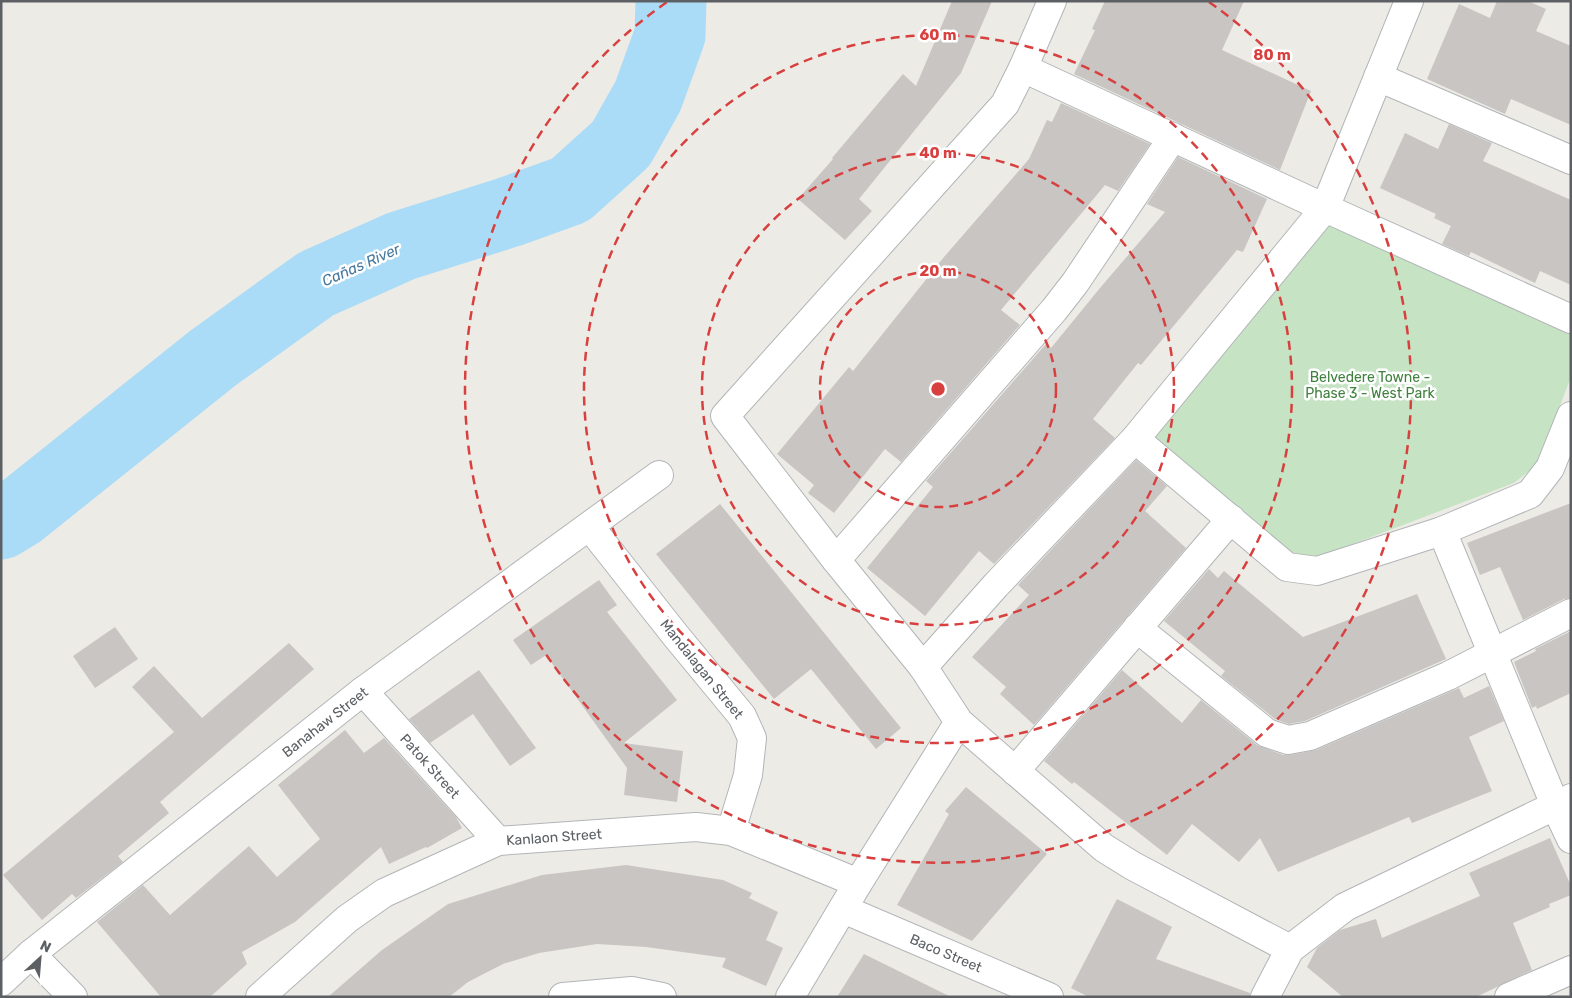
<svg xmlns="http://www.w3.org/2000/svg" width="1572" height="998" font-family="Rubik,sans-serif">
	<style>
		.green { fill: #c6e3c4 }
		.lines { fill: none; stroke-linecap: round; stroke-linejoin: round }
		.river { stroke: #abdcf7; stroke-width: 71 }
		.building { fill: #c9c5c2 }
		.minor-casing { stroke: #b2b5b8; stroke-width: 30 }
		.minor { stroke: #fff; stroke-width: 28 }
		.ring { fill: none; stroke: #d84040; stroke-width: 2.5; stroke-dasharray: 9 6 }
		.labels { text-anchor: middle; stroke-width: 5; stroke-linejoin: round; paint-order: stroke }
		.park-label { font-size: 14px; fill: #40813e; stroke: #fff }
		.street-label { font-size: 14px; fill: #5c6064; stroke: #fff }
		.water-label { font-size: 15px; font-style: italic; fill: #47799f; stroke: #fff }
		.centre { fill: #d84040; stroke: #fff; stroke-width: 2.5 }
		.ring-label { font-size: 15px; text-anchor: middle; font-weight: bold; fill: #d84040; stroke: #fff; stroke-width: 5; stroke-linejoin: round; paint-order: stroke }
	</style>
	<rect width="100%" height="100%" fill="#edebe5"/>
	<path class="green" d="M 1325,208 L 1571,319 L 1571,377 L 1537,465 L 1514,483 L 1321,556 L 1291,555 L 1150,437 Z"/>
	<g class="lines">
		<path class="river" d="M 1,524 L 19,513 L 213,358 L 316,284 L 401,246 L 509,212 L 570,190 L 621,144 L 648,96 L 670,35 L 671,1"/>
	</g>
	<g class="building">
		<path d="M 952,1 L 992,1 L 961,73 L 859,199 L 872,211 L 845,240 L 798,199 L 833,159 L 832,158 L 903,74 L 916,86 Z"/>
		<path d="M 1105,1 L 1244,1 L 1222,50 L 1311,91 L 1280,170 L 1074,74 L 1095,30 L 1092,29 Z"/>
		<path d="M 1497,1 L 1528,1 L 1546,9 L 1536,31 L 1571,46 L 1571,125 L 1511,99 L 1505,114 L 1427,79 L 1459,4 L 1490,18 Z"/>
		<path d="M 1061,103 L 1150,144 L 1118,191 L 1105,185 L 1001,310 L 1020,325 L 901,462 L 885,449 L 834,513 L 808,493 L 814,485 L 777,454 L 849,367 L 853,371 L 944,257 L 1029,159 L 1047,120 L 1052,122 Z"/>
		<path d="M 1449,124 L 1492,143 L 1483,161 L 1571,200 L 1571,285 L 1540,271 L 1535,283 L 1471,252 L 1469,256 L 1442,244 L 1451,226 L 1434,218 L 1436,214 L 1380,188 L 1405,133 L 1438,149 Z"/>
		<path d="M 1178,157 L 1267,199 L 1243,252 L 1237,250 L 1141,365 L 1138,363 L 1093,419 L 1115,438 L 994,564 L 979,551 L 925,616 L 867,568 L 933,487 L 926,481 L 1046,344 L 1051,348 L 1100,288 L 1165,212 L 1147,204 Z"/>
		<path d="M 1136,460 L 1167,486 L 1145,511 L 1186,548 L 1034,725 L 1000,694 L 1006,687 L 972,657 L 1029,595 L 1018,585 Z"/>
		<path d="M 1571,503 L 1571,598 L 1564,599 L 1523,620 L 1500,567 L 1480,575 L 1467,543 Z"/>
		<path d="M 720,504 L 901,728 L 876,749 L 811,669 L 774,699 L 656,554 Z"/>
		<path d="M 1209,569 L 1218,578 L 1224,571 L 1303,637 L 1417,594 L 1446,659 L 1305,721 L 1289,724 L 1275,719 L 1221,676 L 1225,671 L 1164,621 Z"/>
		<path d="M 599,580 L 617,605 L 607,612 L 677,700 L 624,743 L 683,751 L 677,802 L 624,795 L 627,768 L 546,655 L 531,665 L 513,640 Z"/>
		<path d="M 115,627 L 138,659 L 95,688 L 73,656 Z"/>
		<path d="M 1571,631 L 1571,693 L 1537,709 L 1536,706 L 1532,708 L 1514,662 L 1536,651 L 1535,649 Z"/>
		<path d="M 289,643 L 314,669 L 160,802 L 169,813 L 118,856 L 123,862 L 76,898 L 72,894 L 42,920 L 3,875 L 174,732 L 132,687 L 154,666 L 202,718 Z"/>
		<path d="M 479,670 L 536,748 L 510,766 L 473,714 L 430,743 L 409,719 Z"/>
		<path d="M 1122,670 L 1182,723 L 1201,700 L 1257,745 L 1283,755 L 1290,755 L 1316,750 L 1459,688 L 1464,698 L 1489,686 L 1504,721 L 1469,737 L 1492,791 L 1412,823 L 1409,817 L 1278,872 L 1260,838 L 1239,862 L 1192,824 L 1167,855 L 1074,782 L 1072,784 L 1044,761 Z"/>
		<path d="M 345,730 L 364,753 L 384,738 L 456,817 L 462,828 L 427,848 L 426,847 L 389,864 L 381,847 L 295,922 L 242,952 L 247,964 L 210,997 L 161,997 L 97,922 L 143,885 L 170,915 L 249,846 L 277,877 L 320,839 L 278,785 Z"/>
		<path d="M 966,787 L 1047,854 L 972,941 L 897,905 L 949,814 L 945,811 Z"/>
		<path d="M 1550,838 L 1571,886 L 1571,895 L 1549,904 L 1550,907 L 1513,923 L 1532,970 L 1476,997 L 1343,997 L 1307,967 L 1317,948 L 1340,930 L 1376,919 L 1382,938 L 1480,896 L 1469,873 Z"/>
		<path d="M 626,865 L 723,880 L 752,893 L 749,898 L 778,912 L 766,940 L 783,948 L 766,986 L 722,967 L 726,958 L 646,947 L 597,944 L 539,953 L 503,964 L 468,982 L 449,997 L 328,997 L 382,950 L 448,904 L 542,875 Z"/>
		<path d="M 1117,899 L 1172,927 L 1156,959 L 1250,993 L 1250,997 L 1089,997 L 1071,988 Z"/>
		<path d="M 864,954 L 951,997 L 837,997 Z"/>
	</g>
	<g class="lines">
		<defs>
			<g id="minor">
				<path d="M 1052,1 L 1023,68 L 1005,104 L 725,416 L 836,560 L 923,667 L 959,722 L 1104,848 L 1133,866 L 1290,949"/>
				<path d="M 1409,1 L 1325,208 L 1135,439 L 1287,567 L 1317,571 L 1442,531 L 1530,494 L 1550,468 L 1571,416"/>
				<path d="M 1023,68 L 1325,208 L 1571,319"/>
				<path d="M 1378,77 L 1571,160"/>
				<path d="M 590,527 L 676,636 L 742,716 L 752,738 L 748,775 L 731,831"/>
				<path d="M 1442,531 L 1555,805 L 1571,839"/>
				<path d="M 836,560 L 1054,310 L 1075,283 L 1173,137"/>
				<path d="M 1137,628 L 1267,733 L 1288,740 L 1310,736 L 1448,676 L 1571,613"/>
				<path d="M 923,667 L 996,585 L 1135,439"/>
				<path d="M 363,691 L 498,841"/>
				<path d="M 1015,771 L 1231,519"/>
				<path d="M 843,909 L 1049,997"/>
				<path d="M 31,954 L 73,997"/>
				<path d="M 1,982 L 31,954 L 363,691 L 659,475"/>
				<path d="M 260,997 L 347,919 L 384,893 L 498,841 L 696,827 L 731,831 L 858,883"/>
				<path d="M 563,997 L 632,991 L 662,997"/>
				<path d="M 790,997 L 858,883 L 959,722"/>
				<path d="M 1265,997 L 1290,949 L 1345,907 L 1571,798"/>
				<path d="M 1509,997 L 1571,970"/>
			</g>
		</defs>
		<use href="#minor" class="minor-casing"/>
		<use href="#minor" class="minor"/>
	</g>
	<g class="ring">
		<circle cx="938" cy="389" r="118"/>
		<circle cx="938" cy="389" r="236"/>
		<circle cx="938" cy="389" r="354"/>
		<path d="M1209 2A473 473 0 1 1 667 2"/>
	</g>
	<g class="labels">
		<g class="park-label">
			<text x="1370" y="382">Belvedere Towne -<tspan x="1370" dy="16">Phase 3 - West Park</tspan></text>
		</g>
		<g class="street-label">
			<text transform="translate(702 669) rotate(51)" y="5">Mandalagan Street</text>
			<text transform="translate(325 722) rotate(-38)" y="5">Banahaw Street</text>
			<text transform="translate(430 766) rotate(48)" y="5">Patok Street</text>
			<text transform="translate(554 837) rotate(-4)" y="5">Kanlaon Street</text>
			<text transform="translate(946 953) rotate(23)" y="5">Baco Street</text>
		</g>
		<g class="water-label">
			<text transform="translate(361 265) rotate(-24)" y="5">Cañas River</text>
		</g>
	</g>
	<circle cx="938" cy="389" r="8" class="centre"/>
	<g class="ring-label">
		<text x="938" y="40">60 m</text>
		<text x="1272" y="60">80 m</text>
		<text x="938" y="158">40 m</text>
		<text x="938" y="276">20 m</text>
	</g>
	<rect width="1572" height="998" fill="none" stroke="#5c6064" stroke-width="5"/>
	<g transform="translate(40 958) rotate(26)" stroke="#ffffff" stroke-width="4" paint-order="stroke">
	<path d="M0-4L9 19L0 12L-9 19Z" fill="#5c6064"/>
	<text y="-8" font-size="14" font-weight="bold" text-anchor="middle" fill="#5c6064">N</text>
	</g>
</svg>
